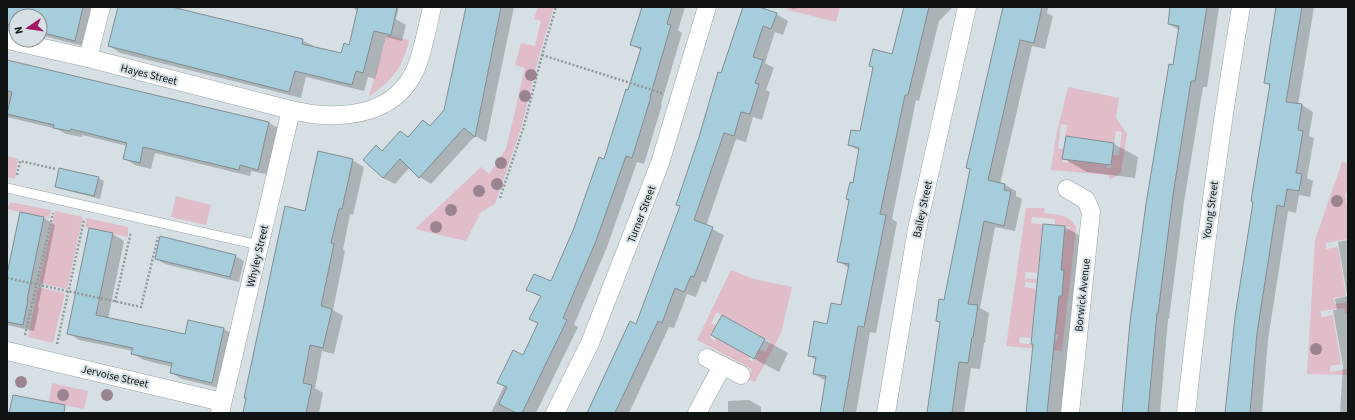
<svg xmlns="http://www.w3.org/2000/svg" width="1355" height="420" font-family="'Source Sans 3',sans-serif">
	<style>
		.green { fill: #e1bcc9; fill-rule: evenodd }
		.shadow { fill: #0003 }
		.building { fill: #a6cddc; stroke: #848d91 }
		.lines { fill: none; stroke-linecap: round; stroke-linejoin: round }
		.service-casing { stroke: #9aa4a7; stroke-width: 10 }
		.minor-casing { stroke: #9aa4a7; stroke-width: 19 }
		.path { stroke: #92999c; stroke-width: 2.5; stroke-dasharray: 2 2; stroke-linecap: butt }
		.service { stroke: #fff; stroke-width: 9 }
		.minor { stroke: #fff; stroke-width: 18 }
		.tree { fill: #9b8491 }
		.labels { text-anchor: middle; stroke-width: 4; stroke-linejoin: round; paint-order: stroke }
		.street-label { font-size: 11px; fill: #101314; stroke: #d6e0e4 }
	</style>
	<rect width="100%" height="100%" fill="#d6e0e4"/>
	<g class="green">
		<path d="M 538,7 L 554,7 L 539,56 L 522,125 L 495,204 L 481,212 L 466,241 L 415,229 L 481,167 L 489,174 L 506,149 L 525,68 L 515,65 L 521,43 L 535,46 L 541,21 L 534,19 Z"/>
		<path d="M 787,7 L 840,7 L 836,22 L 788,10 Z"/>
		<path d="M 387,35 L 409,40 C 403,67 392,81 369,96 Z"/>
		<path d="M 1068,87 L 1119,98 L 1116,118 L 1127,134 L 1121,173 L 1110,180 L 1108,175 L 1051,170 L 1056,136 ZM 1061,124 L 1067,125 L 1065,136 L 1114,143 L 1116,131 L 1122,132 L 1119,155 L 1113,155 L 1111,168 L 1107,168 L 1107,165 L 1068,160 L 1068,163 L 1062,162 L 1064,149 L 1058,148 Z"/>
		<path d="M 7,156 L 18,159 L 15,179 L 7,177 Z"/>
		<path d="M 1342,162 L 1348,163 L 1348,192 L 1345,193 L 1348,212 L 1348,239 L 1326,243 L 1326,249 L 1338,247 L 1346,296 L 1334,298 L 1335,304 L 1348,302 L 1348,313 L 1345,313 L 1344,308 L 1320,311 L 1322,317 L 1333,315 L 1341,364 L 1330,366 L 1330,372 L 1348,369 L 1348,375 L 1307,374 L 1315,240 Z"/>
		<path d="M 176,196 L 211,205 L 206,225 L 171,217 Z"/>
		<path d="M 10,202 L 51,210 L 49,218 L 7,209 Z"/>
		<path d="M 1026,208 L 1045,208 L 1044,213 C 1057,215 1071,214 1076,228 L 1062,351 L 1006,346 ZM 1032,217 L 1055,219 L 1055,225 L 1069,227 L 1068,231 L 1065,231 L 1061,270 L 1064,270 L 1063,276 L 1049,281 L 1025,278 L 1026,272 L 1037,273 L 1043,224 L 1031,223 ZM 1025,282 L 1049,284 L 1063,292 L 1062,296 L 1059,296 L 1055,334 L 1058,335 L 1057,341 L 1044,339 L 1043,345 L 1019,343 L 1020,337 L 1031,338 L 1037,289 L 1025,287 Z"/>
		<path d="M 55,211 L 83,217 L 67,289 L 39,283 Z"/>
		<path d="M 86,218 L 128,227 L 128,237 L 85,227 Z"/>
		<path d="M 731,270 L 754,279 L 792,287 L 781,333 L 755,382 L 748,379 L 752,369 L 697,340 ZM 717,312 L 771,342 L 765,352 L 760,349 L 753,362 L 749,359 L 750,357 L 716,338 L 715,341 L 710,338 L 716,326 L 711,323 Z"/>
		<path d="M 38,287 L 65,293 L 53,343 L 28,337 Z"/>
		<path d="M 52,383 L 88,391 L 84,409 L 49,402 Z"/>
	</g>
	<g class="shadow">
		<path d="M 7,7 L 96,7 L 86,47 L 40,35 L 40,16 L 16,16 L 16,29 L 7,27 Z"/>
		<path d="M 119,7 L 176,7 L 182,10 L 302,40 L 314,46 L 314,48 L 342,54 L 349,46 L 358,11 L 354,9 L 354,7 L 399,7 L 396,19 L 406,25 L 402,41 L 386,37 L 375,79 L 368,77 L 364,91 L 306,77 L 301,98 L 120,53 L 109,46 Z"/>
		<path d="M 474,7 L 514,7 L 486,142 L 475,136 L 431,184 L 420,177 L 410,167 L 395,184 L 383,178 L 376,147 L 383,151 L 400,132 L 409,137 L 423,121 L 431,126 L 445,111 Z"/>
		<path d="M 643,7 L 685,7 L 678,30 L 682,33 L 661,104 L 662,105 L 644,164 L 637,162 L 607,247 L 574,325 L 578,327 L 536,413 L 491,413 L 504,386 L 523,357 L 539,324 L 531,319 L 541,297 L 528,290 L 552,283 L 604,160 L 641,50 L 632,45 Z"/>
		<path d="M 744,7 L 756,7 L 776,14 L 788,21 L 783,35 L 775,32 L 765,63 L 774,68 L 766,90 L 770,92 L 762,120 L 753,117 L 746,142 L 736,139 L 706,226 L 724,235 L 706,283 L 702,281 L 696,297 L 687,294 L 674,328 L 669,327 L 629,413 L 588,413 L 636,325 L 681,206 L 722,74 Z"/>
		<path d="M 790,7 L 801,7 L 793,9 Z"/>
		<path d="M 905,7 L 953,7 L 939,21 L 919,101 L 916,100 L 892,219 L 897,222 L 876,333 L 870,332 L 856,413 L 821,413 L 826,381 L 814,374 L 816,360 L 809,356 L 828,325 L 842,306 L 849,268 L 838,261 L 850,201 L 847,199 L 853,184 L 860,151 L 849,145 L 861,133 L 893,55 Z"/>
		<path d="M 1004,7 L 1047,7 L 1048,8 L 1047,13 L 1053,16 L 1045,49 L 1032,46 L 1000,184 L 1005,185 L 1016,191 L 1016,196 L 1022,199 L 1015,231 L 995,227 L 980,308 L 989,313 L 985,343 L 984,343 L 980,369 L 971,368 L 964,413 L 928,413 L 941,323 L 937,321 L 945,301 L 971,169 L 967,167 Z"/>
		<path d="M 1176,7 L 1219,7 L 1207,87 L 1203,87 L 1184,202 L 1169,319 L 1168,319 L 1160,413 L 1123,413 L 1179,30 L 1169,24 Z"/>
		<path d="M 1277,7 L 1314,7 L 1298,105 L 1302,105 L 1313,112 L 1309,136 L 1314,138 L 1307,178 L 1313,181 L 1310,197 L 1299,195 L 1296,213 L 1288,211 L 1268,340 L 1262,413 L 1226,413 L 1270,86 L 1265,83 Z"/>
		<path d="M 7,61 L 269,123 L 280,129 L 270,175 L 251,171 L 250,176 L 155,153 L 151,169 L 135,165 L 124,158 L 127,146 L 82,135 L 82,137 L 66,134 L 57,129 L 7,117 Z"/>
		<path d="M 1066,138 L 1114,144 L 1138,157 L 1135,178 L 1087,172 L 1064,159 Z"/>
		<path d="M 352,160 L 364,167 L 353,215 L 350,214 L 343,250 L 345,251 L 333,310 L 343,316 L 334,354 L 322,351 L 315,388 L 323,393 L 319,413 L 244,413 L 247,399 L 245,397 L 306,212 Z"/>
		<path d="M 98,178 L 104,181 L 100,199 L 62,189 L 56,186 Z"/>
		<path d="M 21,213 L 44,218 L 55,225 L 38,307 L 39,308 L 34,331 L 7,325 L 7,279 Z"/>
		<path d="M 1044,225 L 1065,227 L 1082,237 L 1064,413 L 1027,413 L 1034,345 L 1032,343 Z"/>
		<path d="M 90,229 L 113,234 L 124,241 L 108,319 L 186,336 L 224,329 L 235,336 L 223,389 L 182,379 L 171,373 L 172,367 L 144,360 L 133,354 L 133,351 L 79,340 L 68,333 Z"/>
		<path d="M 1348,240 L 1348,296 L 1347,295 L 1338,242 Z"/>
		<path d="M 235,256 L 244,261 L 239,282 L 165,264 L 156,259 Z"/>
		<path d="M 1348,296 L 1348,413 L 1340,413 L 1343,366 L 1333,310 L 1337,310 L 1335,299 Z"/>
		<path d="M 765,340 L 788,353 L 779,372 L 736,349 Z"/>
		<path d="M 749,400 L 761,407 L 761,413 L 728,413 L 728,401 Z"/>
	</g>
	<g class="building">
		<path d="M 7,7 L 83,7 L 75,41 L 40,32 L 40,16 L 16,16 L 16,26 L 7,24 Z"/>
		<path d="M 118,7 L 172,7 L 303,39 L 302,44 L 341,53 L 344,43 L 349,45 L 358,7 L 397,7 L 391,35 L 374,31 L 363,73 L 356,71 L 352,85 L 295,71 L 289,92 L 108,46 Z"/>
		<path d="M 466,7 L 501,7 L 475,137 L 464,128 L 419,178 L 400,159 L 383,178 L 363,160 L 376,145 L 382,151 L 400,131 L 408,137 L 423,120 L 430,126 L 444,110 Z"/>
		<path d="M 642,7 L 672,7 L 667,24 L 671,25 L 650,97 L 651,97 L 632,158 L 626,156 L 596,241 L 563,318 L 567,320 L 522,413 L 516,413 L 499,404 L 507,387 L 497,383 L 513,350 L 523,355 L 538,323 L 529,319 L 541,296 L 526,290 L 534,274 L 551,281 L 574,228 L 599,157 L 604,159 L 626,89 L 628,90 L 641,48 L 630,45 Z"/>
		<path d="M 743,7 L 759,7 L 777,13 L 771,29 L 763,26 L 753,57 L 763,60 L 755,83 L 759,84 L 750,114 L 741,112 L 734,136 L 724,133 L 694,220 L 713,227 L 694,277 L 691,276 L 684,292 L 675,288 L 662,323 L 658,321 L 615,413 L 587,413 L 630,321 L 636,324 L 680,206 L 676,205 L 699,137 L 718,72 L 721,73 Z"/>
		<path d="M 904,7 L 929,7 L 908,95 L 905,95 L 880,214 L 886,215 L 864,327 L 858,326 L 843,413 L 820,413 L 826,376 L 813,374 L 816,357 L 808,356 L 814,321 L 827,324 L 831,303 L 841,305 L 849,264 L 837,262 L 849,200 L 846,199 L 850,182 L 853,183 L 859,148 L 848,145 L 851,130 L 860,131 L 873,67 L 869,66 L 873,49 L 892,54 Z"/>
		<path d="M 1003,7 L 1042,7 L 1034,43 L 1020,40 L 988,180 L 1005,184 L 1004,190 L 1011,191 L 1004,226 L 984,221 L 968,304 L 978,305 L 973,337 L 972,337 L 968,363 L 959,362 L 952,413 L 927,413 L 940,322 L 936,321 L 939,299 L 944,300 L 970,169 L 966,168 Z"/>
		<path d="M 1170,7 L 1207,7 L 1195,81 L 1191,81 L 1173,195 L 1158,313 L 1157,313 L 1148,413 L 1122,413 L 1130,322 L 1146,204 L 1169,64 L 1173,65 L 1179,26 L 1168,24 Z"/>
		<path d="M 1276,7 L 1302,7 L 1286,102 L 1302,104 L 1298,130 L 1303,131 L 1296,173 L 1302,174 L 1299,191 L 1287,189 L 1284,207 L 1277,205 L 1257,333 L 1250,413 L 1225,413 L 1235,317 L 1253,202 L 1251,201 L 1270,84 L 1264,83 Z"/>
		<path d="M 7,60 L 269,122 L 258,170 L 240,165 L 239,170 L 143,147 L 140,163 L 123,159 L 127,143 L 71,129 L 70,131 L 53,128 L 54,125 L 7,114 L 12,92 L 7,91 Z"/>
		<path d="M 1066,136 L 1114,143 L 1111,165 L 1062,159 Z"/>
		<path d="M 318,151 L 353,159 L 342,209 L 339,209 L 331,243 L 334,244 L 321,306 L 332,309 L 323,348 L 310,345 L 303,383 L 312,385 L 306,413 L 243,413 L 246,398 L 244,398 L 285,206 L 305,211 Z"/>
		<path d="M 59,168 L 99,177 L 94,196 L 55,187 Z"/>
		<path d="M 20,212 L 44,217 L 27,300 L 28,300 L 23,325 L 7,322 L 7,274 Z"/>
		<path d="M 1043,224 L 1065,226 L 1061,270 L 1064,270 L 1062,296 L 1059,296 L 1047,413 L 1026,413 L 1033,344 L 1031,344 Z"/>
		<path d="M 89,228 L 113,233 L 96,315 L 185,334 L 188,320 L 224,328 L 212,383 L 170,373 L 172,363 L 131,354 L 133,348 L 67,334 Z"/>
		<path d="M 160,236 L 236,255 L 230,277 L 155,259 Z"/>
		<path d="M 722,315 L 765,339 L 754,359 L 711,335 Z"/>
		<path d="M 13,395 L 65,405 L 64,413 L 9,413 Z"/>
	</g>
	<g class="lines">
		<defs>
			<path id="service" d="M 7,188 L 259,245"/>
			<g id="minor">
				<path d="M 7,40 L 88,58 L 291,110 C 302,112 313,115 324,115 C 365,117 403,105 418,63 C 424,45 428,25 432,7"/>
				<path d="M 88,58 L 101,7"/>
				<path d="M 1067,189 L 1086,200 L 1091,212 L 1070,413"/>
				<path d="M 7,351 L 222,402"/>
				<path d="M 707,358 L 741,375"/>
				<path d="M 220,413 L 291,110"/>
				<path d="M 555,413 L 590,343 L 660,163 L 707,7"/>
				<path d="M 697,413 L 722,366"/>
				<path d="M 886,413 L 917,229 L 967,7"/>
				<path d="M 1186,413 C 1201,277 1218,142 1241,7"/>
			</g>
		</defs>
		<use href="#service" class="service-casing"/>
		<use href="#minor" class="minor-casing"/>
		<g class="path">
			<path d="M 542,55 L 662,93"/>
			<path d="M 17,175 L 20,161 L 56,169"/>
			<path d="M 500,198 L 524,126 L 542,55 L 556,7"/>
			<path d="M 7,278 L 141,307 L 158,237"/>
			<path d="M 115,302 L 131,232"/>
			<path d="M 25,335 L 53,213"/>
			<path d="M 57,344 L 84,220"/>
		</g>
		<use href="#service" class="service"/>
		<use href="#minor" class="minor"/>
	</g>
	<g class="tree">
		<circle cx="531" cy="75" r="6"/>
		<circle cx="525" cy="96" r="6"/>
		<circle cx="501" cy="163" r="6"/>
		<circle cx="497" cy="184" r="6"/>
		<circle cx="479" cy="191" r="6"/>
		<circle cx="1337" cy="201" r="6"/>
		<circle cx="451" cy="210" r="6"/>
		<circle cx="436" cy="227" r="6"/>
		<circle cx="1316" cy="349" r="6"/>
		<circle cx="21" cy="382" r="6"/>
		<circle cx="63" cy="395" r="6"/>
		<circle cx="107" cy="395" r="6"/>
	</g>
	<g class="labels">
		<g class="street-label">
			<text transform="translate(149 74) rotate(14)" y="4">Hayes Street</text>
			<text transform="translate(922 209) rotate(-78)" y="4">Bailey Street</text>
			<text transform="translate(1210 210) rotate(-82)" y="4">Young Street</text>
			<text transform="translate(641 214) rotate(-69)" y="4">Turner Street</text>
			<text transform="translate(257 256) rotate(-77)" y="4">Whyley Street</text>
			<text transform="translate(1082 295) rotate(-84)" y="4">Borwick Avenue</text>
			<text transform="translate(115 376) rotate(13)" y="4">Jervoise Street</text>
		</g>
	</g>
	<rect width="1355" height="420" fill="none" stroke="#101314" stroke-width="16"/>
	<g transform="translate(28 28) rotate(257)"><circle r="19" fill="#d6e0e4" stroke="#878e91"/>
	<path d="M0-3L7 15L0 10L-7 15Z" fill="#a01661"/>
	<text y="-6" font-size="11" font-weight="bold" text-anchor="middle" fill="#101314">N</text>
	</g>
</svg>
